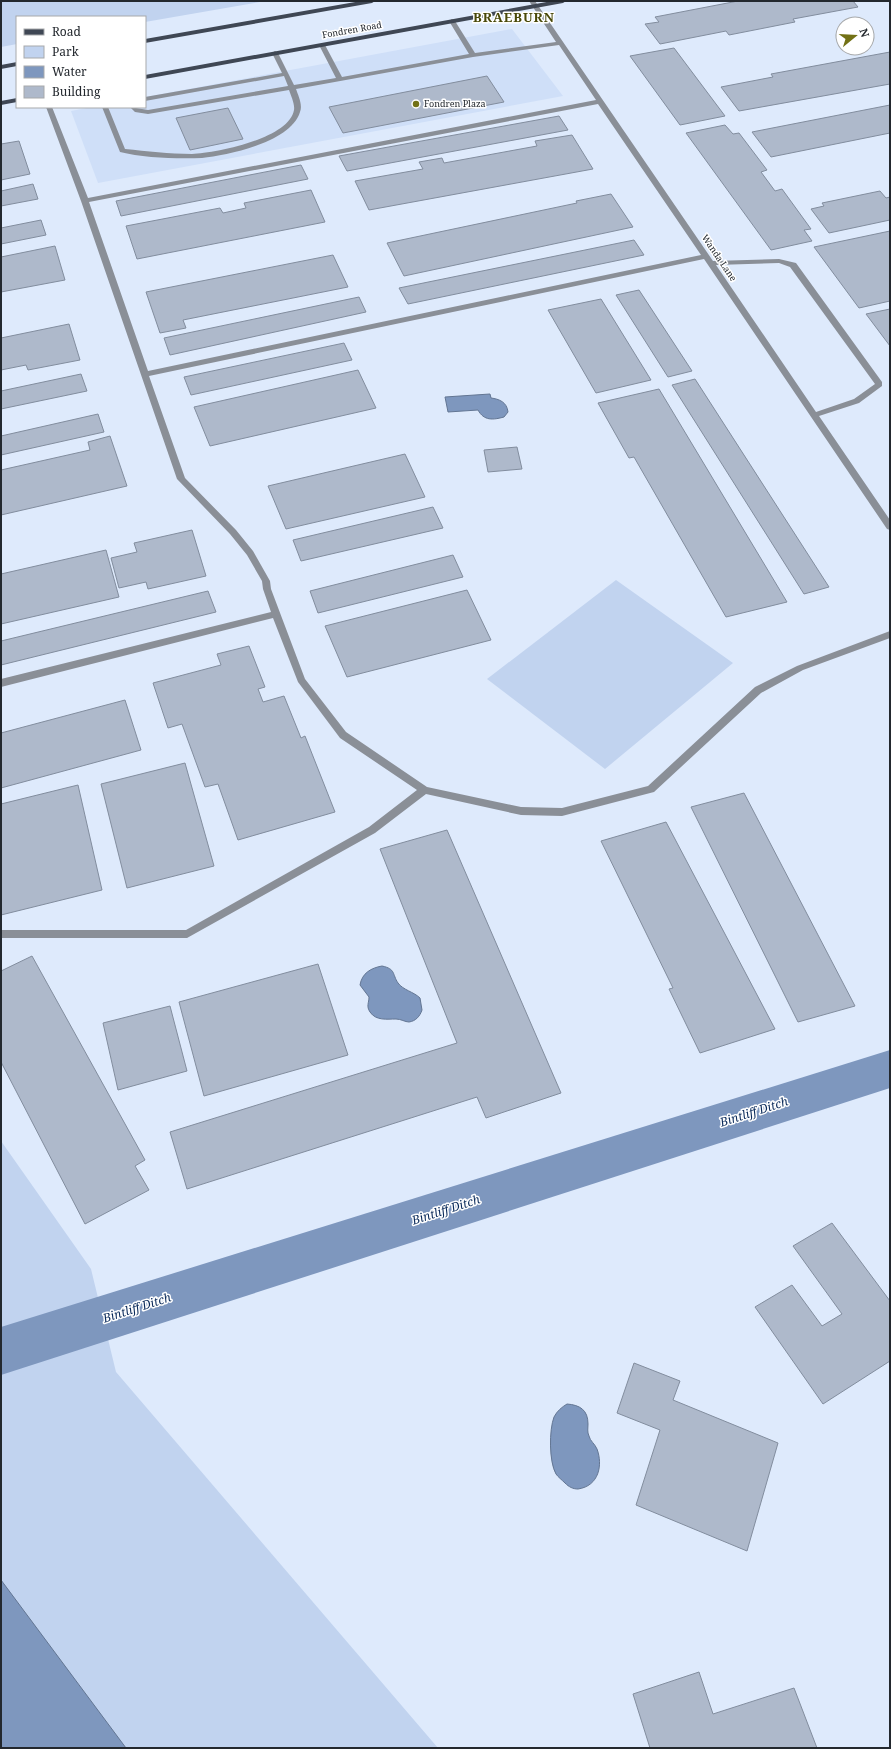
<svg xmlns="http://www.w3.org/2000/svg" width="891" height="1749" font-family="'Noto Serif',serif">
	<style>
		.built { fill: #cfdff8 }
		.green { fill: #c1d3ef }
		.water { fill: #7e97be; stroke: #637693 }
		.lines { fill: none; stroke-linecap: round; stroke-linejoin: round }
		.canal { fill: #7e97be; fill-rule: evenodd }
		.building { fill: #aeb9cb; stroke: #828d9e }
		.minor { fill: #8a8f97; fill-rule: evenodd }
		.major { fill: #3f4754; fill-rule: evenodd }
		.poi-dot { fill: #727115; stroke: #fff; stroke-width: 1.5 }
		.labels { text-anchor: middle; stroke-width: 3; stroke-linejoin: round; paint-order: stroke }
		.far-street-label { font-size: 9px; fill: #23282e; stroke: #fff }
		.far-poi-label { font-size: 9px; fill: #23282e; stroke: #fff; text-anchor: start }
		.water-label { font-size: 12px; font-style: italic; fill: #092959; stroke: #fff }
		.far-district-label { font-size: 13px; font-weight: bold; letter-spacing: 1px; fill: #494909; stroke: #fff }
	</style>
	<rect width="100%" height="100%" fill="#deeafc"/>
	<path class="built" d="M 512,29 L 563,96 L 98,183 L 71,111 L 92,107 L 145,107 L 145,97 Z"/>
	<g class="green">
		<path d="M 1,1 L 266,1 L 145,22 L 145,17 L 17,17 L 17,44 L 1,47 Z"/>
		<path d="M 616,580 L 733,663 L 605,769 L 487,679 Z"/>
		<path d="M 1,1141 L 91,1269 L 116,1372 L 438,1748 L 1,1748 Z"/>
	</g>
	<g class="water">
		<path d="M 490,394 L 491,398 C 499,399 507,402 508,412 L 504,417 C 493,420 484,421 478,410 L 448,412 L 445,397 Z"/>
		<path d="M 382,966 C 396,969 392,974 398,983 C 403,990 414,992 420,998 L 422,1010 C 420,1016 416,1021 409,1022 C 405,1022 401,1019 396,1019 C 387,1019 376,1021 370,1012 C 366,1006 369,1003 369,997 L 360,985 C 362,973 371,968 382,966 Z"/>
		<path d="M 567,1404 C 580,1405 588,1410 588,1424 C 588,1428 587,1432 589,1436 C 590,1441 595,1444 597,1449 C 603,1465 599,1486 578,1489 C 573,1489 569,1487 565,1483 C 562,1480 558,1477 556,1474 C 549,1462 549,1430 554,1417 C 557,1411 562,1407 567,1404 Z"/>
		<path d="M 1,1580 L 126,1748 L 1,1748 Z"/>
	</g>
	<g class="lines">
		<path class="canal" d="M 890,1050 L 890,1088 L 1,1375 L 1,1327 Z"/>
	</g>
	<g class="building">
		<path d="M 738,1 L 853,1 L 858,7 L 793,19 L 795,22 L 729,35 L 726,31 L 660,44 L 645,24 L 659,22 L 655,17 Z"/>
		<path d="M 674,48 L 725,116 L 680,125 L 630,56 Z"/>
		<path d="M 890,52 L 890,84 L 739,111 L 721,87 L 773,77 L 771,74 Z"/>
		<path d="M 487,76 L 504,102 L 343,133 L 329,107 Z"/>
		<path d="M 890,105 L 890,133 L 771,157 L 752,132 Z"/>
		<path d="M 228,108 L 243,139 L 190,150 L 176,118 Z"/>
		<path d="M 559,116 L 568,130 L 347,171 L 339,156 Z"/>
		<path d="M 725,125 L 733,134 L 739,133 L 767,170 L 761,172 L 775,191 L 782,189 L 811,229 L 804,230 L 812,241 L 771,250 L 686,133 Z"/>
		<path d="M 572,135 L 593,169 L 369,210 L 355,181 L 423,169 L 419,162 L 442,158 L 444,163 L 537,146 L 535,141 Z"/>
		<path d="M 19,141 L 30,174 L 1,180 L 1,144 Z"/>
		<path d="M 301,165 L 308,179 L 121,216 L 116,201 Z"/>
		<path d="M 33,184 L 38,199 L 1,206 L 1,191 Z"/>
		<path d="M 311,190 L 325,222 L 137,259 L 126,226 L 220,208 L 223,213 L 246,208 L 244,203 Z"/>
		<path d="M 880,191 L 886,198 L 890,197 L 890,220 L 829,233 L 811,209 L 824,206 L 822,203 Z"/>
		<path d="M 611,194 L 633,227 L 404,276 L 387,243 L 577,203 L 576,201 Z"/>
		<path d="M 41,220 L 46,235 L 1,244 L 1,228 Z"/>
		<path d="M 890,231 L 890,301 L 859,308 L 814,247 Z"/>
		<path d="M 634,240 L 644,255 L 408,304 L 399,288 Z"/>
		<path d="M 55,246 L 65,280 L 1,292 L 1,257 Z"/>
		<path d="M 333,255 L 348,287 L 183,320 L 186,328 L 160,333 L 146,292 Z"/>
		<path d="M 639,290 L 692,371 L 668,377 L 616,295 Z"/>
		<path d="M 359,297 L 366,312 L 170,355 L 164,338 Z"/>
		<path d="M 601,299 L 651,380 L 596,393 L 548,310 Z"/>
		<path d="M 890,309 L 890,346 L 866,314 Z"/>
		<path d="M 69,324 L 80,360 L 28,370 L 26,365 L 1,370 L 1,338 Z"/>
		<path d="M 344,343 L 352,360 L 191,395 L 184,377 Z"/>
		<path d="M 358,370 L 376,408 L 210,446 L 194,407 Z"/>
		<path d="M 81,374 L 87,391 L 1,409 L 1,391 Z"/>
		<path d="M 695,379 L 829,587 L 804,594 L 672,385 Z"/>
		<path d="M 659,389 L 787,602 L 726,617 L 634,457 L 629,458 L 598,403 Z"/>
		<path d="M 98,414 L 104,432 L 1,455 L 1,436 Z"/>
		<path d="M 110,436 L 127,486 L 1,515 L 1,470 L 90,450 L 88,442 Z"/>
		<path d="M 517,447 L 522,469 L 488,472 L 484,450 Z"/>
		<path d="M 405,454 L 425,497 L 286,529 L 268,486 Z"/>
		<path d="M 433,507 L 443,528 L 301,561 L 293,540 Z"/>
		<path d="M 192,530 L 206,576 L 148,589 L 146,582 L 119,588 L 111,558 L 137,552 L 134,543 Z"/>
		<path d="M 106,550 L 119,597 L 1,624 L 1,574 Z"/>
		<path d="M 453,555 L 463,577 L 318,613 L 310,591 Z"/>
		<path d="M 467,590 L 491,640 L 347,677 L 325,626 Z"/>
		<path d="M 208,591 L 216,612 L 1,665 L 1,641 Z"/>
		<path d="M 249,646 L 265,687 L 258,689 L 263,702 L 284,696 L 301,738 L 305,736 L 335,812 L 238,840 L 218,784 L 205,787 L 182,724 L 168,728 L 153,683 L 221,665 L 217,654 Z"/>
		<path d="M 125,700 L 141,750 L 1,788 L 1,733 Z"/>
		<path d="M 185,763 L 214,866 L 127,888 L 101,784 Z"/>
		<path d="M 78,785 L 102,890 L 1,915 L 1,804 Z"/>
		<path d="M 744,793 L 855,1006 L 798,1022 L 691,807 Z"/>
		<path d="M 666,822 L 775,1029 L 700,1053 L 669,989 L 673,988 L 601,841 Z"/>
		<path d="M 447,830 L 561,1093 L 486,1118 L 477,1097 L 187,1189 L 170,1132 L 457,1043 L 380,849 Z"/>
		<path d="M 32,956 L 145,1160 L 135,1166 L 149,1190 L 85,1224 L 1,1062 L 1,971 Z"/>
		<path d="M 318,964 L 348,1055 L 204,1096 L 179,1002 Z"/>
		<path d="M 170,1006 L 187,1071 L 118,1090 L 103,1023 Z"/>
		<path d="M 832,1223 L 890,1301 L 890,1361 L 823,1404 L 755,1307 L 792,1285 L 822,1326 L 842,1314 L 793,1246 Z"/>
		<path d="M 634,1363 L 680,1381 L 673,1400 L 778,1443 L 747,1551 L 636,1505 L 660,1430 L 617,1413 Z"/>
		<path d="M 699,1672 L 713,1714 L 794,1688 L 817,1748 L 650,1748 L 633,1694 Z"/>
	</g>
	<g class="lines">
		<path class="minor" d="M 529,1 L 535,1 L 713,261 L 779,259 L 796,263 L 882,382 L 882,386 L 859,403 L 819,416 L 890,520 L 890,530 L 887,529 L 704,259 L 149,376 L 185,478 L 236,530 L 253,551 L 270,581 L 271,589 L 305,679 L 346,732 L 427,787 L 521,807 L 562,808 L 648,786 L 755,687 L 797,666 L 890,631 L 890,638 L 803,670 L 761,693 L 654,792 L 562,816 L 521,815 L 426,794 L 375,833 L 187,938 L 1,938 L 1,930 L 186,930 L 369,827 L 417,790 L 340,738 L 298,682 L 273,618 L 1,687 L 1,679 L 271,612 L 263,589 L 262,581 L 247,555 L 230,534 L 177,479 L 81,201 L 46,107 L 52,107 L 88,198 L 596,100 L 559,45 L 473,57 L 296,89 C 298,95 303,105 300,112 C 291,142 229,155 202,158 C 178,159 143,158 120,152 L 102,107 L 108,107 L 125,149 C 147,151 169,154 192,154 C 215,153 289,139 294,110 C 295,104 291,96 289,90 L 148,114 L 135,112 L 130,107 L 148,110 L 288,86 L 284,76 L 145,101 L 145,97 L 282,73 L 272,53 L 275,51 L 278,53 L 294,85 L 336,78 L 319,45 L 322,43 L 325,45 L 342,77 L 469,54 L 449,21 L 452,19 L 455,21 L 475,53 L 556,42 ZM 598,104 L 701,255 L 148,371 L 89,202 ZM 779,263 L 790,267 L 875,384 L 854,399 L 816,412 L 716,265 Z"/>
		<g class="major">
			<path d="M 361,1 L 375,1 L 372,3 L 145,43 L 145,39 Z"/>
			<path d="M 552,1 L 566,1 L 563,3 L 145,79 L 145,75 Z"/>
			<path d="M 17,62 L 17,66 L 1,69 L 1,65 Z"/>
			<path d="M 17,98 L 17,102 L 1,105 L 1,101 Z"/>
		</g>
	</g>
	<circle class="poi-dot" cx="416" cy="104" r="4"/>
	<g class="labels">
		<g class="far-street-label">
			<text transform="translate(352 30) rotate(-10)" y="3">Fondren Road</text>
			<text transform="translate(719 258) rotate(56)" y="3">Wanda Lane</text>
		</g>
		<g class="far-poi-label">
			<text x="424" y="107">Fondren Plaza</text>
		</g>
		<g class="water-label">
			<text transform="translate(754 1112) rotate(-18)" y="4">Bintliff Ditch</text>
			<text transform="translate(446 1210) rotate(-18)" y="4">Bintliff Ditch</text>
			<text transform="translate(137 1308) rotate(-18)" y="4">Bintliff Ditch</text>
		</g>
		<g class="far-district-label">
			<text x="514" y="22">BRAEBURN</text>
		</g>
	</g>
	<rect width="891" height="1749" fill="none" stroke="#23282e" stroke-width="4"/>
	<rect x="16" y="16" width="130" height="92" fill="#ffffff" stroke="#a7a9ab"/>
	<rect x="24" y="29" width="20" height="6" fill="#3f4754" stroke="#a7a9ab"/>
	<text x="52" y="36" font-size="12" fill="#23282e">Road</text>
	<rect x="24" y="46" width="20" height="12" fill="#c1d3ef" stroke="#a7a9ab"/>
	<text x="52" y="56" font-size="12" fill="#23282e">Park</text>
	<rect x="24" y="66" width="20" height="12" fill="#7e97be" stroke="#a7a9ab"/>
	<text x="52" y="76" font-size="12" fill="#23282e">Water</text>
	<rect x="24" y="86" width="20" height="12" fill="#aeb9cb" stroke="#a7a9ab"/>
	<text x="52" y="96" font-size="12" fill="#23282e">Building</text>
	<g transform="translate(855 36) rotate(72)"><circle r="19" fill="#ffffff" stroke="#a7a9ab"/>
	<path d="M0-3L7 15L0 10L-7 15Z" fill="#727115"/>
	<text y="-6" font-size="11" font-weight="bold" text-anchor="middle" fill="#23282e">N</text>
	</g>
</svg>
